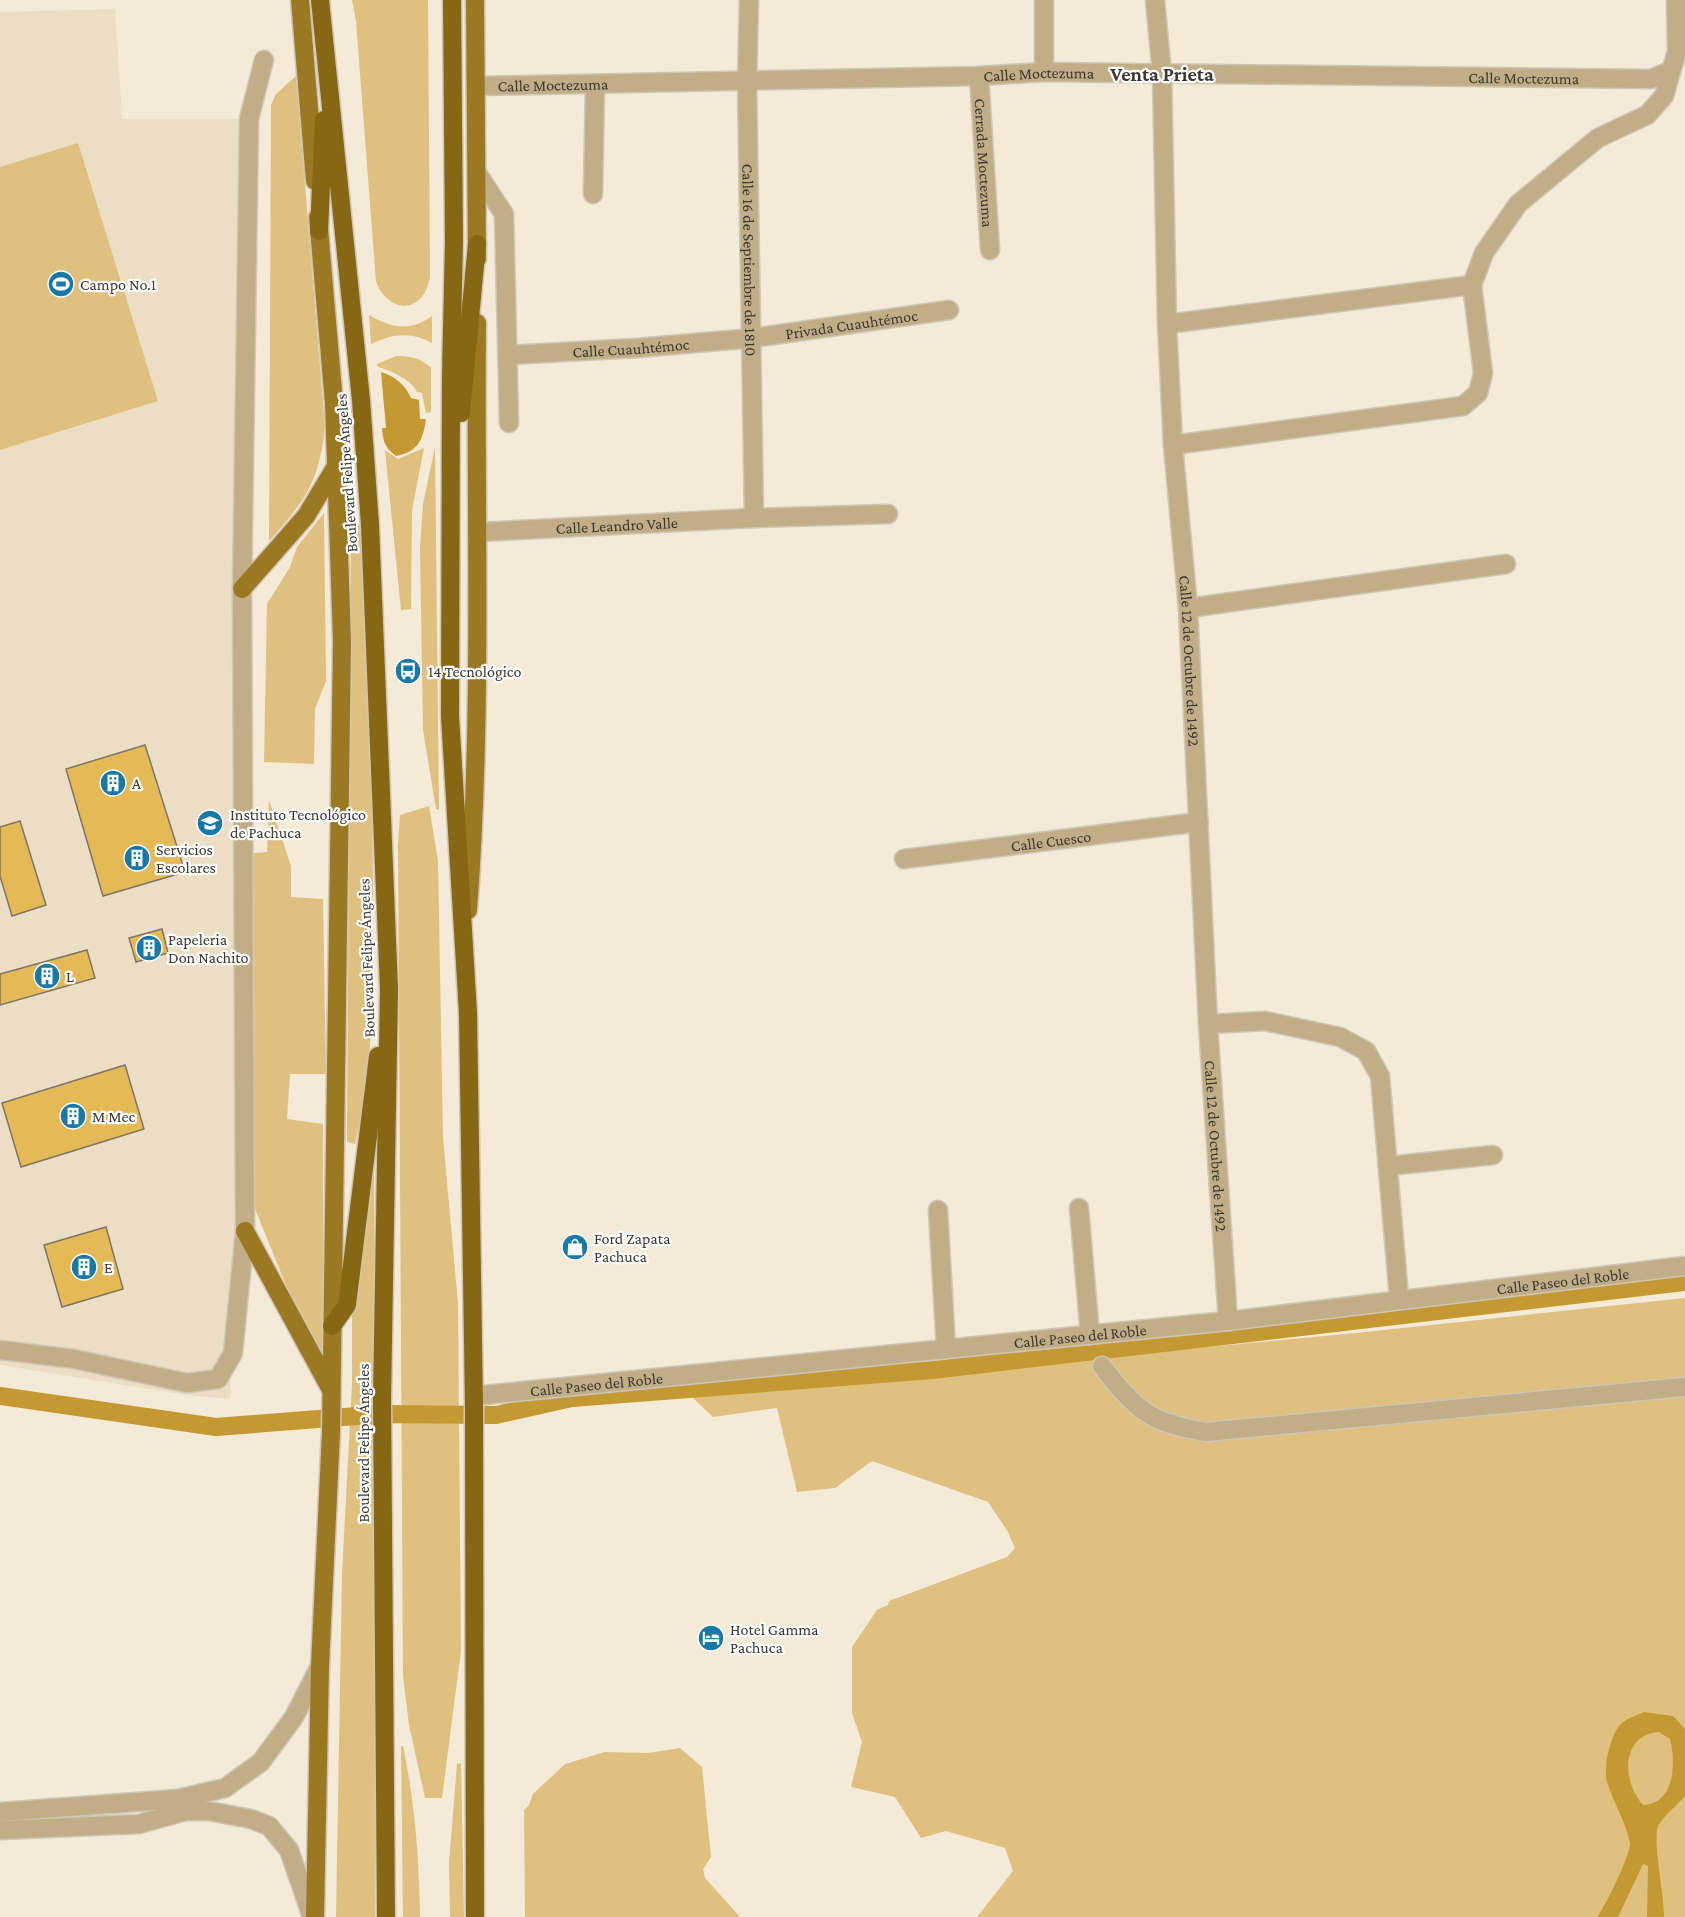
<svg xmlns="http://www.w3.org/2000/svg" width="1685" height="1917" font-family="'Crimson Pro',serif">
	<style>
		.built { fill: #ebdec5 }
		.green { fill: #e0c07f }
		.water { fill: #c59932; fill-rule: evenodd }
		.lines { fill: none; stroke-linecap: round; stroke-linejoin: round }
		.canal { stroke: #c59932; stroke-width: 18 }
		.building { fill: #e5b956; stroke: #7e7665; stroke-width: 1.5 }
		.minor-casing { stroke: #cec6b7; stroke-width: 21 }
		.major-casing { stroke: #cec6b7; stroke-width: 21 }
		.highway-casing { stroke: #cec6b7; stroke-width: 21 }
		.minor { stroke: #c1ae87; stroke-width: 18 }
		.major { stroke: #9c7823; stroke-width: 18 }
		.highway { stroke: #876714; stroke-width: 18 }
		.labels { text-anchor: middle; stroke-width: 4.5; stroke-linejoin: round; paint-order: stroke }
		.street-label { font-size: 16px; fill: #3b3831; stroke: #fff }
		.poi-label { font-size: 16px; fill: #3b3831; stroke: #fff; text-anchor: start }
		.quarter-label { font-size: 20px; font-weight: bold; fill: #3b3831; stroke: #fff }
	</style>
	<rect width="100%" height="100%" fill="#f3ead8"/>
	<path class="built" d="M 115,9 L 122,119 L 247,119 L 244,923 L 230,1399 L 186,1395 L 0,1365 L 0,12 Z"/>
	<g class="green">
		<path d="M 352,0 L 428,0 L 430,276 C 425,313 390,316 376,282 L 356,21 Z"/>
		<path d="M 296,76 L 325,427 C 319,482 305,501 269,541 L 271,105 L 276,94 Z"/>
		<path d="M 78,143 L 158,401 L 0,450 L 0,167 Z"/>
		<path d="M 369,315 C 391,328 411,332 432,316 L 432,343 C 411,331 391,334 371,344 Z"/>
		<path d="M 396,356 C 411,356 420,358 431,368 L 431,412 L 426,413 L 422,393 L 417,392 C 411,379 391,371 378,367 L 377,364 Z"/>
		<path d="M 435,447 L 439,810 L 436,809 L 423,730 L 420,548 L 423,504 Z"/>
		<path d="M 424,448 L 412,510 L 411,609 L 401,610 L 385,450 L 398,459 Z"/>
		<path d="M 324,513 L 326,681 L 315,709 L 314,764 L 264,762 L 267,604 L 290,567 L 297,547 Z"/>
		<path d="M 362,524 C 368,644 372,763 373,883 C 373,970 376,1059 355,1144 L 347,1142 L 351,527 Z"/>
		<path d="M 269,800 L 291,866 L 291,897 L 323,899 L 326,1074 L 290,1074 L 287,1119 L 323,1124 L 323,1364 L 318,1364 L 253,1204 L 253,853 L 267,852 Z"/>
		<path d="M 429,806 L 438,861 L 443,1137 L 458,1303 L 461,1651 L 442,1798 L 425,1798 L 409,1725 L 403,1676 L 398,844 L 400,815 Z"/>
		<path d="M 374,1165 L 375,1917 L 336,1917 L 342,1573 L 352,1385 L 352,1286 L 371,1166 Z"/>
		<path d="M 1685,1298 L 1685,1917 L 977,1917 L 1013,1871 L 1005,1848 L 946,1831 L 921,1838 L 895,1797 L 851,1787 L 862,1742 L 852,1713 L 852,1647 L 877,1610 L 888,1605 L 889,1601 L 1007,1557 L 1015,1548 L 1007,1530 L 988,1502 L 872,1461 L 835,1488 L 797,1492 L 777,1408 L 713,1417 L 690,1395 L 1346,1334 Z"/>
		<path d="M 401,1746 L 403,1746 C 415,1803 419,1859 420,1917 L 403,1917 Z"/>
		<path d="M 680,1748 L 702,1767 L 711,1857 L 703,1869 L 705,1878 L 740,1917 L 525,1917 L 524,1810 L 529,1805 L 533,1794 L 565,1764 L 605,1752 L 648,1753 Z"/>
		<path d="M 461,1763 L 464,1917 L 450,1917 L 449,1863 L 457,1764 Z"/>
	</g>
	<g class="water">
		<path d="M 381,372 C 395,376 405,385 411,398 L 419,400 L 420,419 L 426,419 C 423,440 418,452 396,456 C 385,448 383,442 382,428 L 386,428 Z"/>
		<path d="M 1644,1712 L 1673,1716 L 1685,1729 L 1685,1796 C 1677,1805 1666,1814 1659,1824 C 1651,1836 1665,1897 1664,1917 L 1647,1917 L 1648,1866 L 1643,1864 L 1618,1917 L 1597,1917 C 1605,1907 1631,1854 1630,1843 C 1626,1822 1613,1802 1607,1782 C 1603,1768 1610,1736 1620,1725 C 1627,1718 1635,1716 1644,1712 ZM 1659,1732 L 1670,1739 C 1676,1763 1675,1804 1643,1805 C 1622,1782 1620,1735 1659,1732 Z"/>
	</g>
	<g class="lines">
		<path class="canal" d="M 0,1396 L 216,1427 L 382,1414 L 496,1415 L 572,1398 L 933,1370 L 1685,1282"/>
	</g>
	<g class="building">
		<path d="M 145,745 L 185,872 L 103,896 L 66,769 Z"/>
		<path d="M 20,821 L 46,905 L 12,916 L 0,876 L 0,827 Z"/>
		<path d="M 162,929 L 168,953 L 136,962 L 129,938 Z"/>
		<path d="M 87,950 L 95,978 L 0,1005 L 0,974 Z"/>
		<path d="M 125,1065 L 144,1129 L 21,1167 L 2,1103 Z"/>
		<path d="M 106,1227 L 123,1289 L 62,1307 L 44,1245 Z"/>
	</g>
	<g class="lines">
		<defs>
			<g id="minor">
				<path id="s1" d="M 749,0 L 747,82 L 754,518"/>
				<path id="s2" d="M 1155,0 L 1162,74 L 1167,324 L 1173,445 L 1188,608 L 1208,1024 L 1228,1321"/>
				<path d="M 1044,72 L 1044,0"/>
				<path id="s3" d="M 979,76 L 990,250"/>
				<path id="s4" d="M 477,86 L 979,76 L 1044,72 L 1651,79 L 1670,71"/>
				<path d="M 477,173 L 504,214 L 509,423"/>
				<path d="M 593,194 L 595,84"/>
				<path d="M 1167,324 L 1472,285"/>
				<path id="s5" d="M 508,355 L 637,348 L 753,338 L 949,310"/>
				<path d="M 1173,445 L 1463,406 L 1478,393 L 1483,373 L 1472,285 L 1484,253 L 1518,204 L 1598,138 L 1647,115 L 1664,96 L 1677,51 L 1676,0"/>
				<path id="s6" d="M 479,532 L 754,518 L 888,514"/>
				<path d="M 1188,608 L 1506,564"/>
				<path id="s7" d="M 904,859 L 1199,822"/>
				<path d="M 1208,1024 L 1265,1021 L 1340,1037 L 1366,1051 L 1380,1076 L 1399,1298"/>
				<path d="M 1388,1166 L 1493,1155"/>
				<path d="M 1079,1208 L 1090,1335"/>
				<path d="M 938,1210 L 946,1348"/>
				<path d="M 0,1350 L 74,1359 L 187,1383 L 218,1379 L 233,1353 L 245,1231 L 242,589 L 249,119 L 264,60"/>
				<path d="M 1102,1366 C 1137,1411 1150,1423 1206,1432 L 1685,1387"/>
				<path id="s8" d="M 474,1396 L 1228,1321 L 1685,1266"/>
				<path d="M 0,1812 L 177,1799 L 225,1788 L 261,1762 L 294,1717 L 320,1666"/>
				<path d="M 0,1830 L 139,1824 L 186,1811 L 209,1811 L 251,1819 L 269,1826 L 289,1850 L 312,1917"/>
			</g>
			<g id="major">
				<path d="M 300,0 L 315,181"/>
				<path d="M 475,0 L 477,259"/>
				<path d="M 242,589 L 306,516 L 335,468"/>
				<path d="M 468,910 C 483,712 475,520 477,323"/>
				<path d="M 245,1231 L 330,1388"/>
				<path d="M 315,1917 L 320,1666 L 331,1432 L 342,641 L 334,403 L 318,217"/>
			</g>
			<g id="highway">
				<path d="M 320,0 L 361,400 L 370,525 L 389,989 L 382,1398 L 386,1917"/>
				<path d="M 452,0 L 454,241 L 451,376 L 450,716 L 468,1013 L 474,1406 L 475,1917"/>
				<path d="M 319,231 L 324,120"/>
				<path d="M 461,413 L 477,244"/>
				<path d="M 332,1326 L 347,1305 L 378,1056"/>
			</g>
		</defs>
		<use href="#minor" class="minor-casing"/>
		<use href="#major" class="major-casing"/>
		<use href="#highway" class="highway-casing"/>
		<use href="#minor" class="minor"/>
		<use href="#major" class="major"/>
		<use href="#highway" class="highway"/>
	</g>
	<defs>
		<symbol id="stadium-disc" viewBox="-11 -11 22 22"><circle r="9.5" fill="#1879a6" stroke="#fff"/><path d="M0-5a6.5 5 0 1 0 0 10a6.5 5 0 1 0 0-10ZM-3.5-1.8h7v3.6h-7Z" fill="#fff"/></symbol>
		<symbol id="bus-disc" viewBox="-11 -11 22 22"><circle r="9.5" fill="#1879a6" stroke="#fff"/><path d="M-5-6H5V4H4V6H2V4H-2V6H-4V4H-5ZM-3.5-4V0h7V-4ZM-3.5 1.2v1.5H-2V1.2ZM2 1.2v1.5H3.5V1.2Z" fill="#fff"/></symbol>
		<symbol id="building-disc" viewBox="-11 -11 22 22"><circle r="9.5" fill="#1879a6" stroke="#fff"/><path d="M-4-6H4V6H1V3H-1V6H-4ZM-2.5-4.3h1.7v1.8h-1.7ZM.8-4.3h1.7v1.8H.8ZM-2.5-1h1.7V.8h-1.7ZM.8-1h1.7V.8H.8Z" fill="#fff"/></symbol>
		<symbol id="school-disc" viewBox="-11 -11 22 22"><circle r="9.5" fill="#1879a6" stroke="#fff"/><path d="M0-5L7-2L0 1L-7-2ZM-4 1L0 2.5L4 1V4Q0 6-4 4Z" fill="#fff"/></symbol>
		<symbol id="shop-disc" viewBox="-11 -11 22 22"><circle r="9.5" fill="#1879a6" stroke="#fff"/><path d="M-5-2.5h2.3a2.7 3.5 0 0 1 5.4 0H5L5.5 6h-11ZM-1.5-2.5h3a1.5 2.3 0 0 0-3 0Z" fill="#fff"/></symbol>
		<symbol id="hotel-disc" viewBox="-11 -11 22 22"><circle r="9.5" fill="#1879a6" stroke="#fff"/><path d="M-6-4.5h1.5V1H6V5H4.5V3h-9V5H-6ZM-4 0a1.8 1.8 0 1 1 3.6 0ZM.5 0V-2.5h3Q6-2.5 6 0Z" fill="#fff"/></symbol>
	</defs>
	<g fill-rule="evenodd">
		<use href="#stadium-disc" x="46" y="269" width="30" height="30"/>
		<use href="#bus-disc" x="393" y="656" width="30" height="30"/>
		<use href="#building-disc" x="98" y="768" width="30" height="30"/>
		<use href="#school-disc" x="195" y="808" width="30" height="30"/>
		<use href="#building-disc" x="122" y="843" width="30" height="30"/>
		<use href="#building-disc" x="134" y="933" width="30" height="30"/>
		<use href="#building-disc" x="32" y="961" width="30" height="30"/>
		<use href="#building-disc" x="58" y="1101" width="30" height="30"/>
		<use href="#shop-disc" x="560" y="1232" width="30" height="30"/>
		<use href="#building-disc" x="69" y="1252" width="30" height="30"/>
		<use href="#hotel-disc" x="696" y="1623" width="30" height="30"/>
	</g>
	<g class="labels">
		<g class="street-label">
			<text dy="6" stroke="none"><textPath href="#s4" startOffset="562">Calle Moctezuma</textPath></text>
			<text dy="6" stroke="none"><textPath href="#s4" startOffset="1047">Calle Moctezuma</textPath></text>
			<text dy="6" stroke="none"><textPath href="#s4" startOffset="76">Calle Moctezuma</textPath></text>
			<text dy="6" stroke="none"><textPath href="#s3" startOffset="87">Cerrada Moctezuma</textPath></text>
			<text dy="6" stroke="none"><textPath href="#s1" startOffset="260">Calle 16 de Septiembre de 1810</textPath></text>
			<text dy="6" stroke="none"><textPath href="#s5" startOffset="345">Privada Cuauhtémoc</textPath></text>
			<text dy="6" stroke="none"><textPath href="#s5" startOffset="123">Calle Cuauhtémoc</textPath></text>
			<text transform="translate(346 473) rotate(-94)" y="6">Boulevard Felipe Ángeles</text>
			<text dy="6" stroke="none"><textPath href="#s6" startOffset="138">Calle Leandro Valle</textPath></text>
			<text dy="6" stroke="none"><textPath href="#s2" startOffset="662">Calle 12 de Octubre de 1492</textPath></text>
			<text dy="6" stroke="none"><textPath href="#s7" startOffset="148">Calle Cuesco</textPath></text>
			<text transform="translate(366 958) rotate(-92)" y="6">Boulevard Felipe Ángeles</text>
			<text dy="6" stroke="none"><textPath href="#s2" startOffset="1148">Calle 12 de Octubre de 1492</textPath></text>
			<text dy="6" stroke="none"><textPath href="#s8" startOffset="1095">Calle Paseo del Roble</textPath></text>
			<text dy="6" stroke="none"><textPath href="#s8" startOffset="609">Calle Paseo del Roble</textPath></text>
			<text dy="6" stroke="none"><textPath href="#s8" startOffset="123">Calle Paseo del Roble</textPath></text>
			<text transform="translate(363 1443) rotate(-90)" y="6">Boulevard Felipe Ángeles</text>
		</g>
		<g class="poi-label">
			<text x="80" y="290">Campo No.1</text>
			<text x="428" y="677">14 Tecnológico</text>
			<text x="132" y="789">A</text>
			<text x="230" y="820">Instituto Tecnológico<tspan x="230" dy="18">de Pachuca</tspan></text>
			<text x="156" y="855">Servicios<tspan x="156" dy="18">Escolares</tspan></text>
			<text x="168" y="945">Papeleria<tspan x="168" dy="18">Don Nachito</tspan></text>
			<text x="66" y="982">L</text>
			<text x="92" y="1122">M Mec</text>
			<text x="594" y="1244">Ford Zapata<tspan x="594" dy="18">Pachuca</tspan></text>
			<text x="104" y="1273">E</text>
			<text x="730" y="1635">Hotel Gamma<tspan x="730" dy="18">Pachuca</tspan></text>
		</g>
		<g class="quarter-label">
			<text x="1162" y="81">Venta Prieta</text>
		</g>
	</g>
</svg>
